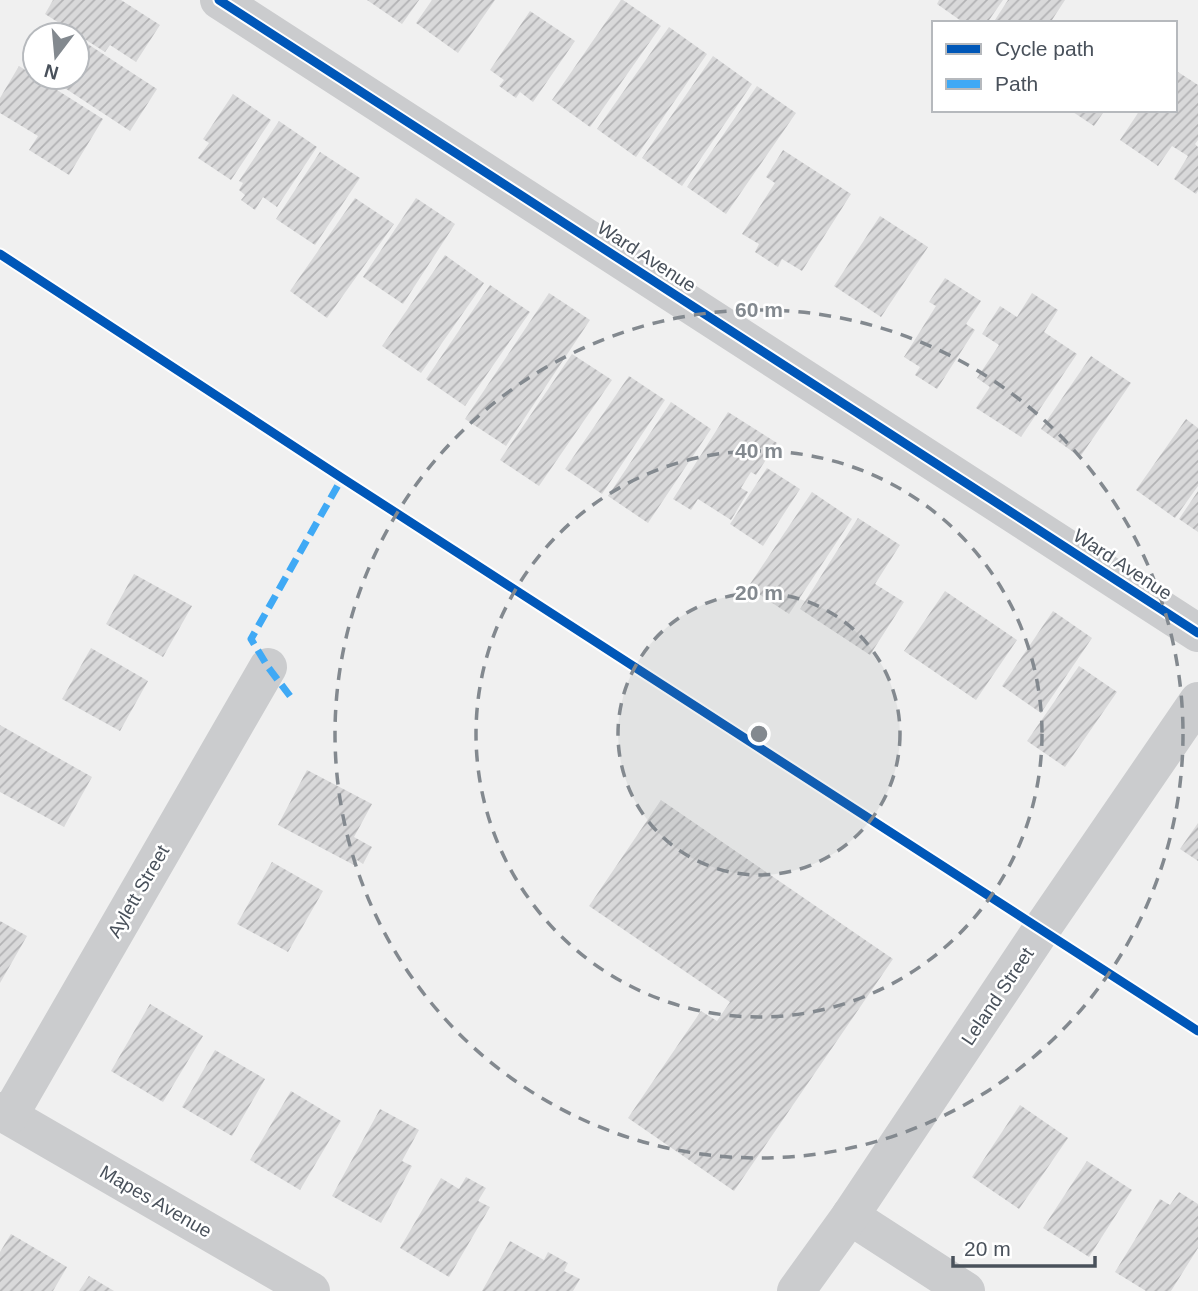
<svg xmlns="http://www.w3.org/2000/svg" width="1198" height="1291" font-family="Helvetica,sans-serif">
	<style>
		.building { fill: url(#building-hatch) }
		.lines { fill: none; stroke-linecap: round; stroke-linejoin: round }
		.minor { stroke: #cbccce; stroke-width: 38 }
		.quiet { stroke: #3fa9f5; stroke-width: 7; stroke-dasharray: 14 7; stroke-linecap: butt }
		.cycleway-casing { stroke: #fff; stroke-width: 13 }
		.cycleway { stroke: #0057b8; stroke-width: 9 }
		.ring { fill: none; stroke: #83898f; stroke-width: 3.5; stroke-dasharray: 12 9 }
		.labels { text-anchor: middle; stroke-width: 5; stroke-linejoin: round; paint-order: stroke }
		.street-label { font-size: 19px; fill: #49515b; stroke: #fff }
		.centre { fill: #83898f; stroke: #fff; stroke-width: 3.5 }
		.ring-label { font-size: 21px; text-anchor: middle; font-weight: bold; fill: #83898f; stroke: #fff; stroke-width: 5; stroke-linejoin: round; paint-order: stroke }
	</style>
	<defs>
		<pattern id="building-hatch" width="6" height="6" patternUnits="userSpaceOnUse" patternTransform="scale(1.75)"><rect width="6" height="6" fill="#d9d9da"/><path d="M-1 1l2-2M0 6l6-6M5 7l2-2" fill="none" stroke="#b2b2b4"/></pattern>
	</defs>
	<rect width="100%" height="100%" fill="#f0f0f0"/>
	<g class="building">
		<path d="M 53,0 L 121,0 L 160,25 L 136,62 L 110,45 L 105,52 L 45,14 Z"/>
		<path d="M 367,0 L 419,0 L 402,24 Z"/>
		<path d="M 432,0 L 495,0 L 458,53 L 416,23 Z"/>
		<path d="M 621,0 L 623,0 L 661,26 L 590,127 L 552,100 Z"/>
		<path d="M 939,0 L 1003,0 L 987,23 L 964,23 L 937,4 Z"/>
		<path d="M 1008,0 L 1065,0 L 1050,23 L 993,23 Z"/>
		<path d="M 530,11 L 575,41 L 533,102 L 520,92 L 516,98 L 499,86 L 504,80 L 490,70 Z"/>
		<path d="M 669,27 L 707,54 L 636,157 L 597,129 Z"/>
		<path d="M 77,37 L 157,89 L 130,131 L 48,77 L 77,77 Z"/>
		<path d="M 713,56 L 752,84 L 682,186 L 642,158 Z"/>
		<path d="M 19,66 L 103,119 L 69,175 L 29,150 L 38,136 L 0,113 L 0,98 Z"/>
		<path d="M 1175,70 L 1198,85 L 1198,140 L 1195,144 L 1198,147 L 1198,191 L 1196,194 L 1174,179 L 1188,156 L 1172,146 L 1158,166 L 1120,140 L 1140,110 L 1175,110 Z"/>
		<path d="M 757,86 L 796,113 L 726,214 L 687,187 Z"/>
		<path d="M 233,94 L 271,120 L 231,180 L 198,158 L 209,143 L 203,139 Z"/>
		<path d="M 1070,110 L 1105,110 L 1094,126 Z"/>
		<path d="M 279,121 L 317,147 L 277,207 L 263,197 L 255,210 L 241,200 L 245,195 L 239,190 L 243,183 L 239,181 Z"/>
		<path d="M 783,150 L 851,194 L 802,271 L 782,259 L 778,267 L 755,252 L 759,244 L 742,234 L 775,183 L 766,177 Z"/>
		<path d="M 320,152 L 360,178 L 315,245 L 276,219 Z"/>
		<path d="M 355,198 L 394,224 L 327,318 L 290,291 Z"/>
		<path d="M 416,198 L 455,224 L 403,304 L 363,277 Z"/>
		<path d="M 880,216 L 928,247 L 881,317 L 834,286 Z"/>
		<path d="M 445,255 L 484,283 L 421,373 L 382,346 Z"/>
		<path d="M 945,278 L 981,301 L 966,324 L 975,330 L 937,389 L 915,375 L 920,367 L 904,357 L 936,306 L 929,302 Z"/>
		<path d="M 490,285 L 530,312 L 465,406 L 426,379 Z"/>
		<path d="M 549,293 L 590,320 L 506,446 L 465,419 Z"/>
		<path d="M 1032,293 L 1058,310 L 1044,332 L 1077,354 L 1021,437 L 976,408 L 990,387 L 977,378 L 999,345 L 982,334 L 1000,306 L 1017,317 Z"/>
		<path d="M 572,354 L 612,380 L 539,486 L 500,460 Z"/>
		<path d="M 1091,356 L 1131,383 L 1080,457 L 1041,429 Z"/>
		<path d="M 629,376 L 665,400 L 602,494 L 565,469 Z"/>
		<path d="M 671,402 L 711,429 L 648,523 L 608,496 Z"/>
		<path d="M 728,412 L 777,443 L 756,475 L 751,472 L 741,488 L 748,492 L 731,520 L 698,499 L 691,510 L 673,499 Z"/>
		<path d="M 1186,419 L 1198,428 L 1198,486 L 1175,518 L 1136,490 Z"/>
		<path d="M 767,468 L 800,489 L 763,546 L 730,524 Z"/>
		<path d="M 1198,491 L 1198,532 L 1179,519 Z"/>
		<path d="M 812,492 L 852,519 L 789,614 L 748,587 Z"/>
		<path d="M 858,518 L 900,545 L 875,584 L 904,602 L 870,655 L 800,609 Z"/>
		<path d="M 134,574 L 192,606 L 163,657 L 106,624 Z"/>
		<path d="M 945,591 L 1017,640 L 976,700 L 904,651 Z"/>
		<path d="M 1053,611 L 1092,638 L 1041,713 L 1002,686 Z"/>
		<path d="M 91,648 L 148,681 L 120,731 L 62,699 Z"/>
		<path d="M 1079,666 L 1117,692 L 1065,767 L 1027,741 Z"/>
		<path d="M 0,725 L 92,777 L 64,827 L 0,792 Z"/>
		<path d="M 307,770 L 372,804 L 354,837 L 372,847 L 363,864 L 357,860 L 354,865 L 278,825 Z"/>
		<path d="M 661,800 L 893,959 L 734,1191 L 628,1118 L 701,1011 L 717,1021 L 730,1002 L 589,906 Z"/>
		<path d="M 1198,823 L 1198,861 L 1180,849 Z"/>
		<path d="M 272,862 L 323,891 L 288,952 L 237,924 Z"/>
		<path d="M 0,921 L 27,936 L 0,983 Z"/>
		<path d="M 150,1004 L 203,1036 L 163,1102 L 111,1071 Z"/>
		<path d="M 215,1050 L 265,1079 L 232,1136 L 182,1107 Z"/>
		<path d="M 291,1091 L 341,1121 L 300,1190 L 250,1160 Z"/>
		<path d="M 1020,1105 L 1068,1138 L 1019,1209 L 972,1177 Z"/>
		<path d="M 380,1109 L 419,1130 L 402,1161 L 412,1166 L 381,1223 L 332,1196 Z"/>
		<path d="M 1087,1161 L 1132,1190 L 1089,1257 L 1043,1228 Z"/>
		<path d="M 466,1177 L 486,1188 L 478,1201 L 490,1207 L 449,1277 L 400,1248 L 441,1178 L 459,1189 Z"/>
		<path d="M 1179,1192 L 1198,1204 L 1198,1248 L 1171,1291 L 1146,1291 L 1115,1272 L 1160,1199 L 1170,1205 Z"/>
		<path d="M 11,1234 L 67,1267 L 53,1291 L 0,1291 L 0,1252 Z"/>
		<path d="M 510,1241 L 544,1260 L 548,1252 L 568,1263 L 564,1271 L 580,1279 L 573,1291 L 482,1291 Z"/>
		<path d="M 89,1276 L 114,1291 L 79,1291 Z"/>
	</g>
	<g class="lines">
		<g class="minor">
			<path d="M 219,0 L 1198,633"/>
			<path d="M 0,1111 L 311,1291"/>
			<path d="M 9,1116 L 268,667"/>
			<path d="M 850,1216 L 966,1291"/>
			<path d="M 796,1291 L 850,1216 L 1041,930 L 1198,701"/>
		</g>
		<path class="quiet" d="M 290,696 L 268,667 L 251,639 L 342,478"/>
		<defs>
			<g id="cycleway">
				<path d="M 219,0 L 1198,633"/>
				<path d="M 0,254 L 342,478 L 1198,1031"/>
			</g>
		</defs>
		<use href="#cycleway" class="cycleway-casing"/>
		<use href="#cycleway" class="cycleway"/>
	</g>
	<circle cx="759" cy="734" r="141" fill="#83898f" fill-opacity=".12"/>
	<g class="ring">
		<circle cx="759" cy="734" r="141"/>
		<circle cx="759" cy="734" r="283"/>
		<circle cx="759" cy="734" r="424"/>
	</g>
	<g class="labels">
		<g class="street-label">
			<text transform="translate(647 256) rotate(33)" y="7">Ward Avenue</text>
			<text transform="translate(1123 564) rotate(33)" y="7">Ward Avenue</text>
			<text transform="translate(138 891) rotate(-60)" y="7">Aylett Street</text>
			<text transform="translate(997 996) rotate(-56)" y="7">Leland Street</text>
			<text transform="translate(156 1201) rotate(30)" y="7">Mapes Avenue</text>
		</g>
	</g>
	<circle cx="759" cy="734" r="10" class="centre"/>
	<g class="ring-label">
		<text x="759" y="317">60 m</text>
		<text x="759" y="458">40 m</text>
		<text x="759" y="600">20 m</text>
	</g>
	<rect x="932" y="21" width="245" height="91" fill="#ffffff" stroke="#b6b9bd" stroke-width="2"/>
	<rect x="946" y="44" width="35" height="10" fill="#0057b8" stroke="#b6b9bd" stroke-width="2"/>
	<text x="995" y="56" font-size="21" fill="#49515b">Cycle path</text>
	<rect x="946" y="79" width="35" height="10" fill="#3fa9f5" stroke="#b6b9bd" stroke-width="2"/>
	<text x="995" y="91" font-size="21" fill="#49515b">Path</text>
	<g transform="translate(56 56) rotate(196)"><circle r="33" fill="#ffffff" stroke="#b6b9bd" stroke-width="2"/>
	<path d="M0-5L12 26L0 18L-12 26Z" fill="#83898f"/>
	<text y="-10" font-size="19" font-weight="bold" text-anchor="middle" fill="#49515b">N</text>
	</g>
	<path d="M953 1256v10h142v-10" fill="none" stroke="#49515b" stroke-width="3.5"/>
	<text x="964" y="1256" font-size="21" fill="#49515b" stroke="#ffffff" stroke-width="5" paint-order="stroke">20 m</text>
</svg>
